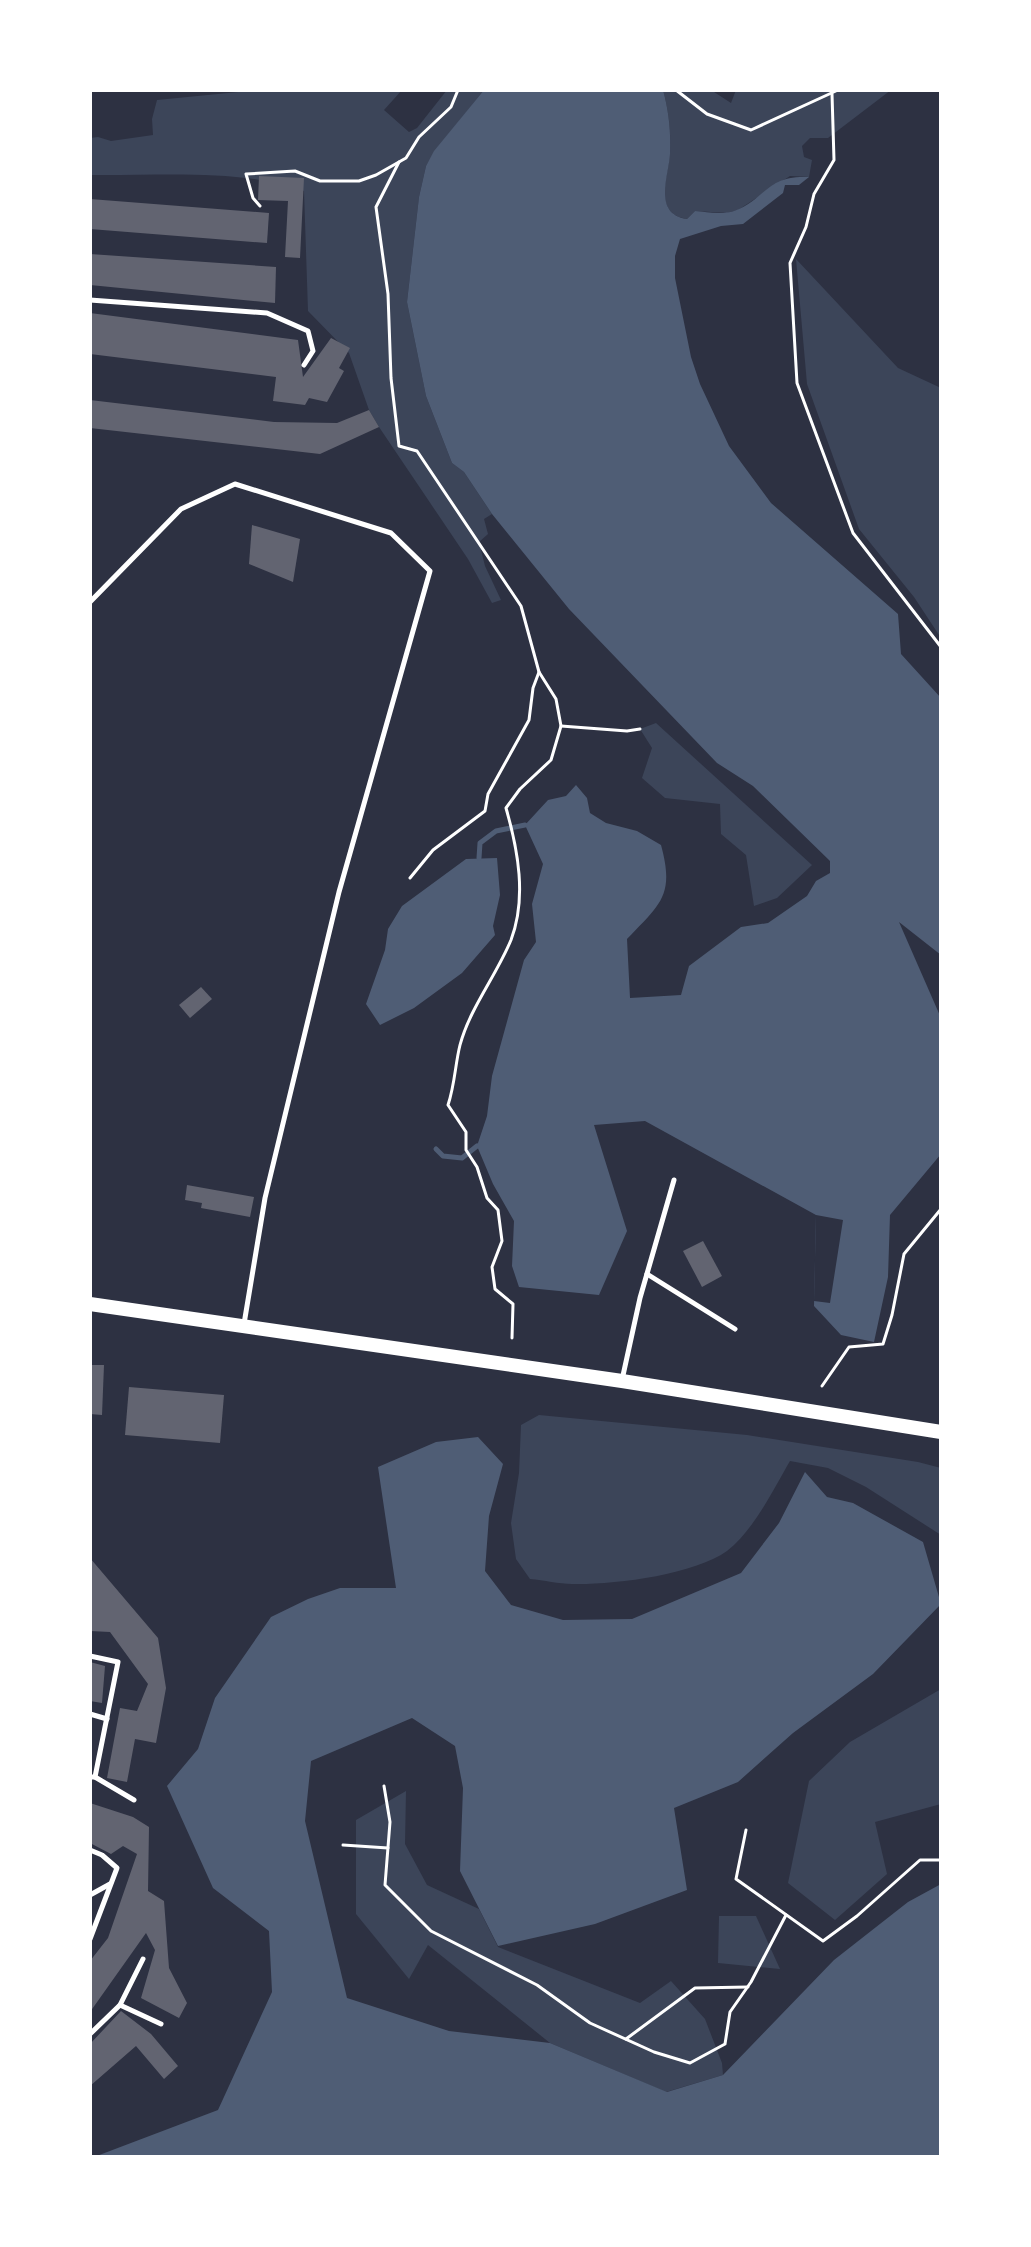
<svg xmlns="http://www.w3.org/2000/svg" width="1031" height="2247" font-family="'Noto Serif',serif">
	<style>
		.green { fill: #3c4559 }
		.water { fill: #4f5d75 }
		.pier { fill: #2d3142 }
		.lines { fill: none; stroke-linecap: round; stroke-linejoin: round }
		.stream { stroke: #4f5d75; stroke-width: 5 }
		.building { fill: #626471 }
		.path { stroke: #fff; stroke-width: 3 }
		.service { stroke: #fff; stroke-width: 5 }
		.secondary { stroke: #fff; stroke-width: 14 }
	</style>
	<rect width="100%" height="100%" fill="#2d3142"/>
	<g class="green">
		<path d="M 258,90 L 402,90 L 384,110 L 409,132 L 417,128 L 447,90 L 484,90 L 435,151 L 426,166 L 419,197 L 407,302 L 426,396 L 452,463 L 464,472 L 492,514 L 484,519 L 488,534 L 479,542 L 485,566 L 501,600 L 492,603 L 468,559 L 379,427 L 369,410 L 349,353 L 308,311 L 304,191 C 243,168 156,176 90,175 L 90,138 L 98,137 L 111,141 L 153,135 L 152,119 L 157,100 Z"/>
		<path d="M 663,90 L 711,90 L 731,103 L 736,90 L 891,90 L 828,138 L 810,138 L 802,146 L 804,157 L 812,160 L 809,177 L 790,176 L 738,210 L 727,213 L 695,211 L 687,219 C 652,214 668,176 670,154 C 671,132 669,112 663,90 Z"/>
		<path d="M 796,259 L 898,368 L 941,388 L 941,638 L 914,597 L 859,529 L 807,384 Z"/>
		<path d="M 656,723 L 812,865 L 777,898 L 754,906 L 746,855 L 721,834 L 720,804 L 665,798 L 642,778 L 652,748 L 640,729 Z"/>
		<path d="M 539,1415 L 747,1435 L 918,1462 L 941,1468 L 941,1535 L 866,1487 L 828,1468 L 790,1461 C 773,1490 754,1530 727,1551 C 693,1575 613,1585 572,1584 C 559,1584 544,1580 530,1579 L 516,1559 L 511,1523 L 519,1473 L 521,1425 Z"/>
		<path d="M 941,1689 L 941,1804 L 875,1822 L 887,1874 L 835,1920 L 788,1883 L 809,1781 L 850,1742 Z"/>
		<path d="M 406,1791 L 405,1844 L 427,1885 L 479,1909 L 498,1947 L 640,2003 L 671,1981 L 705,2019 L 722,2063 L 723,2075 L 666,2092 L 550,2043 L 428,1945 L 409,1979 L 356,1914 L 356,1820 Z"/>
		<path d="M 719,1916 L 756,1916 L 780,1969 L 718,1963 Z"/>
	</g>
	<g class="water">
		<path d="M 484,90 L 663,90 C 669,112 671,132 670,154 C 669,175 652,214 687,219 L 695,211 C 707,212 722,215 734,211 C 767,199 765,175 809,177 L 799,185 L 785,185 L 783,193 L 743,224 L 721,226 L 680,239 L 675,256 L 675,278 L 691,357 L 700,384 L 729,446 L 771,503 L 898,614 L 901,654 L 941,698 L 941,955 L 899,922 L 941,1018 L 941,1154 L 890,1215 L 888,1277 L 874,1342 L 841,1335 L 814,1306 L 816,1215 L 645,1121 L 594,1125 L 627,1231 L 599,1295 L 519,1287 L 512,1266 L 514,1221 L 493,1184 L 477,1146 L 487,1116 L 492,1076 L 524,960 L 536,942 L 532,904 L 543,864 L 525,825 L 548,800 L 566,796 L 576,785 L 587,798 L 590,813 L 606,823 L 637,831 L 661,845 C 675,896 660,904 627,939 L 630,998 L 681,995 L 689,966 L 741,927 L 768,923 L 807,896 L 816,881 L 830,873 L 830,861 L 753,786 L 717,763 L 569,609 L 492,514 L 464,472 L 452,463 L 426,396 L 407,302 L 419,197 L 426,166 L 434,151 Z"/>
		<path d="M 497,858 L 500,895 L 493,926 L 495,935 L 462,973 L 414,1008 L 380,1025 L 366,1004 L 385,950 L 388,929 L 402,906 L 466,859 Z"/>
		<path d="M 478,1437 L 503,1464 L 489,1516 L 485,1571 L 511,1605 L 563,1620 L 632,1619 L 741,1573 L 779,1523 L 805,1472 L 827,1497 L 853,1503 L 923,1542 L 941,1604 L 873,1674 L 793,1733 L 738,1782 L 674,1808 L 687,1890 L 595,1924 L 498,1946 L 460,1871 L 463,1788 L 455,1746 L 412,1718 L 311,1761 L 305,1821 L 347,1998 L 449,2031 L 550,2043 L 667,2092 L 723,2075 L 834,1960 L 908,1902 L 941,1884 L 941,2157 L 94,2157 L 218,2110 L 272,1992 L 269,1931 L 213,1888 L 167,1786 L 198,1749 L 215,1698 L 271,1617 L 308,1599 L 340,1588 L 396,1588 L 378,1467 L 436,1442 Z"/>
	</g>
	<path class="pier" d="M 816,1215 L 843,1220 L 830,1303 L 814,1301 Z"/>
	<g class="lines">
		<g class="stream">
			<path d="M 479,858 L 480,843 L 496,831 L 525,825"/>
			<path d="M 436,1149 L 443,1156 L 462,1158 L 477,1146"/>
		</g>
	</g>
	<g class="building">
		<path d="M 259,176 L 304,178 L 300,258 L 285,257 L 288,201 L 258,200 Z"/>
		<path d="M 90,199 L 269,213 L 267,243 L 90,229 Z"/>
		<path d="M 90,254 L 276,267 L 275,303 L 90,285 Z"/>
		<path d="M 90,313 L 298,340 L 303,377 L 331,338 L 350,348 L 339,368 L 344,371 L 327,402 L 309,398 L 305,405 L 273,401 L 276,377 L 90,354 Z"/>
		<path d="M 90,400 L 274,422 L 337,423 L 369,410 L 379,427 L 320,454 L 90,428 Z"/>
		<path d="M 252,525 L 300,539 L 293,582 L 249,564 Z"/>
		<path d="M 201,987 L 212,999 L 190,1018 L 179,1005 Z"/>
		<path d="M 187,1185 L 254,1197 L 250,1217 L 201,1208 L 202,1203 L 185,1200 Z"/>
		<path d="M 703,1241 L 722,1276 L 702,1287 L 683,1251 Z"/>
		<path d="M 90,1365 L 104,1365 L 102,1415 L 90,1414 Z"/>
		<path d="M 129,1387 L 224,1395 L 220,1443 L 125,1435 Z"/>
		<path d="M 90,1558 L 158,1638 L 166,1688 L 156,1743 L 135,1739 L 127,1782 L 107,1778 L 120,1708 L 137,1711 L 148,1684 L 110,1632 L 90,1631 Z"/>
		<path d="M 90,1662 L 105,1666 L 102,1703 L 90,1701 Z"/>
		<path d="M 90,1803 L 133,1817 L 149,1827 L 148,1891 L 164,1901 L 169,1968 L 187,2003 L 179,2018 L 141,1998 L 155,1950 L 146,1933 L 90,2012 L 90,1961 L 108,1938 L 137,1854 L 123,1846 L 111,1854 L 90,1843 Z"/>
		<path d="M 121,2011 L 151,2034 L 178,2066 L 164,2079 L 136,2046 L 90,2086 L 90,2044 Z"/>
	</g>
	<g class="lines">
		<g class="path">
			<path d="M 676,90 L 707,114 L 751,130 L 838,90"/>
			<path d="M 832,94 L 834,160 L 814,194 L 806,227 L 790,263 L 797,383 L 853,533 L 941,647"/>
			<path d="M 399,162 L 376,207 L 388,294 L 391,378 L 399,446 L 417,451 L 521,606 L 539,672 L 533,688 L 529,720 L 488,794 L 485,811 L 433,850 L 410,878"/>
			<path d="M 260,206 L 253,198 L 246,174 L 295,171 L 320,181 L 359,181 L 376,175 L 406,158 L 419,137 L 451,107 L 458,90"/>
			<path d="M 561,726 L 627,731 L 640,729"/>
			<path d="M 512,1338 L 513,1304 L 495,1289 L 492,1267 L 502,1241 L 498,1210 L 487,1198 L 477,1167 L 466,1150 L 466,1132 L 448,1105 C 455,1084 455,1065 460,1045 C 470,1008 496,976 511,940 C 527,898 518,850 506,808 L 520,789 L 551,760 L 561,726 L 556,699 L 539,672"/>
			<path d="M 822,1386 L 849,1347 L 883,1344 L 892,1315 L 904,1254 L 941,1209"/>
			<path d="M 384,1786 L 390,1822 L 385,1885 L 431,1931 L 537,1985 L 590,2023 L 654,2052 L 690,2063 L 725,2044 L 730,2012 L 751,1982 L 786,1915"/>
			<path d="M 746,1830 L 736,1879 L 823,1941 L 857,1916 L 920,1860 L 941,1860"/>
			<path d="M 343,1845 L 388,1848"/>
			<path d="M 626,2039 L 695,1988 L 748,1987"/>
		</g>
		<g class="service">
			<path d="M 90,300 L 267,313 L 308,331 L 313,351 L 304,365"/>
			<path d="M 90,602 L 181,509 L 235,484 L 391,533 L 430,571 L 339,892 L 265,1198 L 244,1324"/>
			<path d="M 647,1274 L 735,1329"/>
			<path d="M 622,1380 L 640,1298 L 674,1180"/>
			<path d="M 90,1656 L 118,1662 L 95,1777 L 90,1777"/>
			<path d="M 90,1714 L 107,1719"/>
			<path d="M 95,1777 L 134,1800"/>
			<path d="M 90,1850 L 102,1855 L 117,1868 L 90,1939"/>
			<path d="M 90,1895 L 110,1884"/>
			<path d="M 120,2005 L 161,2024"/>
			<path d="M 90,2034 L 120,2005 L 143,1959"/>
		</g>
		<path class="secondary" d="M 90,1304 L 622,1381 L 941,1432"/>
	</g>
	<rect width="1031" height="2247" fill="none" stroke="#ffffff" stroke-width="184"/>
</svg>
